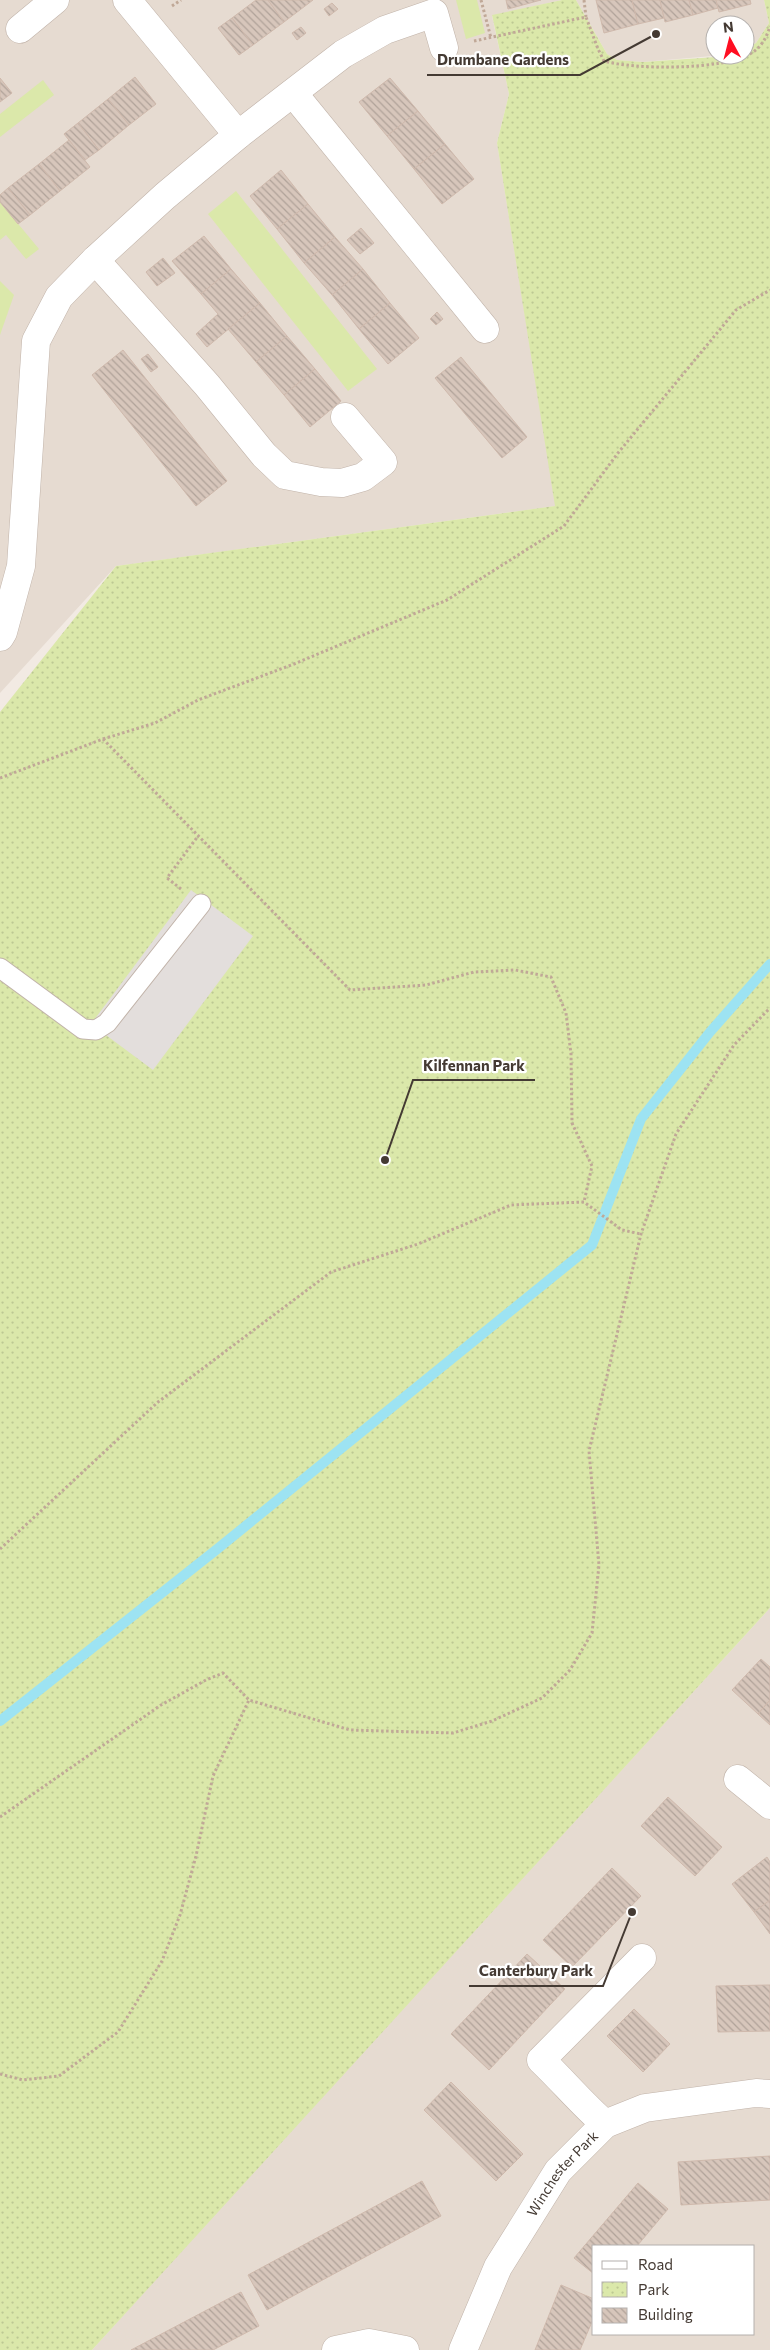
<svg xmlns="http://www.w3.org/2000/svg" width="770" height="2350" font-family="Commissioner,sans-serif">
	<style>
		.residential { fill: #e6dbd1; fill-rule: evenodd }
		.grass { fill: #dbe8aa }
		.park { fill: url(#park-dots) }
		.parking { fill: #e3dedc }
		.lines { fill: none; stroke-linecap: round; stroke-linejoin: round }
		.stream { stroke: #9de3f2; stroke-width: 10 }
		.building { fill: url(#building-back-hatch); stroke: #cfb9ac }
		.lane-casing { stroke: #c1b3a9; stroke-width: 21 }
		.street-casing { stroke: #c1b3a9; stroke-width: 29 }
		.path { stroke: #c0a897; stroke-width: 3; stroke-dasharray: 2.5 2.5; stroke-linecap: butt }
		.lane { stroke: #fff; stroke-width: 19 }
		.street { stroke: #fff; stroke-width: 28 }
		.labels { text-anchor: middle; stroke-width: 4.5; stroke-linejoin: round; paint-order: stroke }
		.street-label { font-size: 14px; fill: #443a33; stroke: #fff }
		.leader { fill: none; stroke: #443a33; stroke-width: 2 }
		.callout-dot { fill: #443a33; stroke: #fff; stroke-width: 2 }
		.callout-label { font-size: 15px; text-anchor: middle; font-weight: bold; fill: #443a33; stroke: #fff; stroke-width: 4.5; stroke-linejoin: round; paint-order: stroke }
	</style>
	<defs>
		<pattern id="park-dots" width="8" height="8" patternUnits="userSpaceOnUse" patternTransform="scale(1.25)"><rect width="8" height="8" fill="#dbe8aa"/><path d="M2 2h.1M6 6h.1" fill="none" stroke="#bdc893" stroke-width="1.8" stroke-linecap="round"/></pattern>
		<pattern id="building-back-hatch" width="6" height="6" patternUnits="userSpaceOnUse" patternTransform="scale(1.25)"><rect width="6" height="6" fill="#d7c6bb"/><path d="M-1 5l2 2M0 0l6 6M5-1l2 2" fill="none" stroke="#b0a299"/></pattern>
	</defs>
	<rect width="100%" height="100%" fill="#f2eae3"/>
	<g class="residential">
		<path d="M 0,0 L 562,0 L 492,16 L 509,94 L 497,143 L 556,506 L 116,566 L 0,693 Z"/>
		<path d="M 576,0 L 764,0 L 769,23 L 756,43 L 745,49 L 745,25 L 715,25 L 715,55 L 724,55 L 643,62 L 617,60 L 607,54 Z"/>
		<path d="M 770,1608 L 770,2350 L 92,2350 L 204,2226 ZM 594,2246 L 754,2246 L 754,2334 L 594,2334 Z"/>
	</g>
	<g class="grass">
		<path d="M 456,0 L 477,0 L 485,33 L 466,39 Z"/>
		<path d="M 43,80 L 54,95 L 0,137 L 0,114 Z"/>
		<path d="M 236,191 L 377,369 L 348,391 L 208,214 Z"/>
		<path d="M 0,202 L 39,249 L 26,259 L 6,235 L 0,240 Z"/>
		<path d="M 0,281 L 14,295 L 0,335 Z"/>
	</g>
	<path class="park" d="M 562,0 L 576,0 L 607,54 L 617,60 L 643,62 L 745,55 L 745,49 L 756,43 L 769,23 L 764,0 L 770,0 L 770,1608 L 92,2350 L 0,2350 L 0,712 L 116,566 L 555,506 L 497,143 L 509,94 L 492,15 Z"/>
	<path class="parking" d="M 191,890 L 253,936 L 153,1070 L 91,1024 Z"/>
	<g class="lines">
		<path class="stream" d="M 0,1721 L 216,1550 L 592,1245 L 641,1119 L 710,1032 L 770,964"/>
	</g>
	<g class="building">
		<path d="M 256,0 L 268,0 L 284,22 L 253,45 L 232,18 Z"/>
		<path d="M 268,0 L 313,0 L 284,22 Z"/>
		<path d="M 506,0 L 541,0 L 508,9 Z"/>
		<path d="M 596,0 L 632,0 L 638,24 L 604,33 Z"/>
		<path d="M 632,0 L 660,0 L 664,18 L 638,24 Z"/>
		<path d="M 660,0 L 689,0 L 693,15 L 665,22 Z"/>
		<path d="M 689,0 L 716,0 L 718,8 L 693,15 Z"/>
		<path d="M 716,0 L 750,0 L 751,4 L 719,12 Z"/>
		<path d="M 332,3 L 338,9 L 329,16 L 324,9 Z"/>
		<path d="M 232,18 L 253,45 L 239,55 L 218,28 Z"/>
		<path d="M 301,27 L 306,33 L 297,40 L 292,33 Z"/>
		<path d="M 135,77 L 156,104 L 129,125 L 108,99 Z"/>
		<path d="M 0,78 L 12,93 L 0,102 Z"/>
		<path d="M 390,78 L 418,111 L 387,136 L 359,102 Z"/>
		<path d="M 108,99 L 129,125 L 99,150 L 78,123 Z"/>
		<path d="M 418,111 L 445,144 L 414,169 L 387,136 Z"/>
		<path d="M 78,123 L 99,150 L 85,160 L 64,134 Z"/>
		<path d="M 69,140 L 90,167 L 60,191 L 39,164 Z"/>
		<path d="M 445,144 L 474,179 L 442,204 L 414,169 Z"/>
		<path d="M 39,164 L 60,191 L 30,215 L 8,188 Z"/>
		<path d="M 281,170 L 308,204 L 277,229 L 250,196 Z"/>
		<path d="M 8,188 L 30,215 L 18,224 L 0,202 L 0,195 Z"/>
		<path d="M 308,204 L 335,237 L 304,263 L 277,229 Z"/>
		<path d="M 361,228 L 374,243 L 360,254 L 347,240 Z"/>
		<path d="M 204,236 L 231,269 L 201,294 L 172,261 Z"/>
		<path d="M 335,237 L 363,269 L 332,295 L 304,263 Z"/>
		<path d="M 163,258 L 175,273 L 157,286 L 146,272 Z"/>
		<path d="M 231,269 L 260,303 L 207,347 L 196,334 L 218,314 L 201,294 Z"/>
		<path d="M 363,269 L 390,303 L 359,329 L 332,295 Z"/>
		<path d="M 260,303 L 287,336 L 256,362 L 228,329 Z"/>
		<path d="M 390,303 L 419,338 L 388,364 L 359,329 Z"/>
		<path d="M 437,312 L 443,319 L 436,325 L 430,319 Z"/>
		<path d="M 287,336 L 315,369 L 284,395 L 256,362 Z"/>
		<path d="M 123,350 L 227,481 L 196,506 L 92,375 Z"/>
		<path d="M 148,354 L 158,367 L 151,372 L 141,359 Z"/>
		<path d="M 461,357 L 527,437 L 502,458 L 435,378 Z"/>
		<path d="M 315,369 L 341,401 L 310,427 L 284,395 Z"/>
		<path d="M 761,1659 L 770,1667 L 770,1700 L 758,1714 L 732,1690 Z"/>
		<path d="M 770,1700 L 770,1725 L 758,1714 Z"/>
		<path d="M 668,1797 L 722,1847 L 695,1876 L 641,1826 Z"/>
		<path d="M 767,1857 L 770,1862 L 770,1900 L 754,1912 L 732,1884 Z"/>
		<path d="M 612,1868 L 641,1896 L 572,1967 L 543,1940 Z"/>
		<path d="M 770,1900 L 770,1934 L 754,1912 Z"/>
		<path d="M 527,1954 L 565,1989 L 489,2070 L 451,2034 Z"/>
		<path d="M 770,1985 L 770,2031 L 718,2032 L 716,1986 Z"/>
		<path d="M 634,2009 L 670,2044 L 643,2072 L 607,2036 Z"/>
		<path d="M 451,2082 L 523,2154 L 496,2181 L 424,2110 Z"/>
		<path d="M 770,2156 L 770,2200 L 681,2205 L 678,2162 Z"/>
		<path d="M 422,2181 L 441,2216 L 267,2310 L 248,2275 Z"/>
		<path d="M 638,2183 L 668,2209 L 637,2246 L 594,2246 L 594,2274 L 574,2258 Z"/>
		<path d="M 561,2285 L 594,2299 L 594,2317 L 580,2350 L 535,2350 Z"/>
		<path d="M 241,2292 L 259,2326 L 213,2350 L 131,2350 Z"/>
	</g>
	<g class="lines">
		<defs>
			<path id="lane" d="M 0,968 L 83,1029 L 96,1030 L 107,1023 L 201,904"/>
			<g id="street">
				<path d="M 20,29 L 55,0"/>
				<path d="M 293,93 L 485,329"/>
				<path d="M 238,135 L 343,54 L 385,30 L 434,13 L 444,48"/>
				<path d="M 95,260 L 207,385 L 264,455 L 285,475 L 321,482 L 342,483 L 363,477 L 383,462 L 345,417"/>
				<path d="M 0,637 L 3,632 L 21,566 L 36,341 L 59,297 L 95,260 L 165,196 L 238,135 L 127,0"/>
				<path d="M 738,1779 L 770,1805"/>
				<path d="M 605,2124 C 582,2104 563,2081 541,2060 L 642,1958"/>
				<path d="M 336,2350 L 369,2343 L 405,2350"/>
				<path id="s1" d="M 463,2350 L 498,2267 L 558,2171 L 605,2124 L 645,2108 L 756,2093 L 770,2094"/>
			</g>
		</defs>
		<use href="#lane" class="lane-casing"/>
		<use href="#street" class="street-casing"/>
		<g class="path">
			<path d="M 481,0 L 491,38"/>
			<path d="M 584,0 L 586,17"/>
			<path d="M 172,6 L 181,0"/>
			<path d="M 474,41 L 586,17 L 598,49 L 604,61 C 634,70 723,70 750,54 C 761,48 767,37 770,26"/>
			<path d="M 103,739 L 155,723 L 198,700 L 294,664 L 447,600 L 564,526 L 618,453 L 736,310 L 770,290"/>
			<path d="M 0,778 L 103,739 L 350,990 L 426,985 L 474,972 L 515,970 L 551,977 L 566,1013 L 571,1054 L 572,1123 L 592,1166 L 584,1202"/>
			<path d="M 181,889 L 167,878 L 198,836"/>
			<path d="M 0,1549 L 158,1402 L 331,1272 L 418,1244 L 511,1205 L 584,1202 L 622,1230 L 641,1234"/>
			<path d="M 0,1817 L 161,1705 L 206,1680 L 223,1673 L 249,1700"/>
			<path d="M 0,2074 L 23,2080 L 59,2076 L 118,2032 L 162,1961 L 180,1915 L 196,1856 L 213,1776 L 249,1700 L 350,1730 L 453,1733 L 492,1721 L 542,1698 L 570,1670 L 592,1633 L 599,1565 L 589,1451 L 641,1234 L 676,1134 L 734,1045 L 770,1008"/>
		</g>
		<use href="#lane" class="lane"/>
		<use href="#street" class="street"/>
	</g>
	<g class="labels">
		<g class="street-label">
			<text dy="5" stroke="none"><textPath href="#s1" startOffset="204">Winchester Park</textPath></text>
		</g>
	</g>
	<path class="leader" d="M656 34L580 75H427M385 1160L413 1080H535M632 1912L603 1986H469"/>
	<g class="callout-dot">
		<circle cx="656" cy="34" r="5"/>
		<circle cx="385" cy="1160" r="5"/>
		<circle cx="632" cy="1912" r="5"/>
	</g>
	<g class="callout-label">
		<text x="503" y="65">Drumbane Gardens</text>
		<text x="474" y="1071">Kilfennan Park</text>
		<text x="536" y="1976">Canterbury Park</text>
	</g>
	<rect x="592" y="2245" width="162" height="90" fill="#ffffff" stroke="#b4b0ad"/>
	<rect x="602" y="2261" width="25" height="8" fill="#ffffff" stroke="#b4b0ad"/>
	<text x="638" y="2270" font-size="15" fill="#443a33">Road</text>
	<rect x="602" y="2282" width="25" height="15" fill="url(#park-dots)" stroke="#b4b0ad"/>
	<text x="638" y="2295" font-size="15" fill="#443a33">Park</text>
	<rect x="602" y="2308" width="25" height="15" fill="url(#building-back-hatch)" stroke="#b4b0ad"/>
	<text x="638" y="2320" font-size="15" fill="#443a33">Building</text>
	<g transform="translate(730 40) rotate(353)"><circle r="24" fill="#ffffff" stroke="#b4b0ad"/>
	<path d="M0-4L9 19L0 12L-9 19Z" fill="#ff0e22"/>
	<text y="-8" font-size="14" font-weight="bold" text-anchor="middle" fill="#443a33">N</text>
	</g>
</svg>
